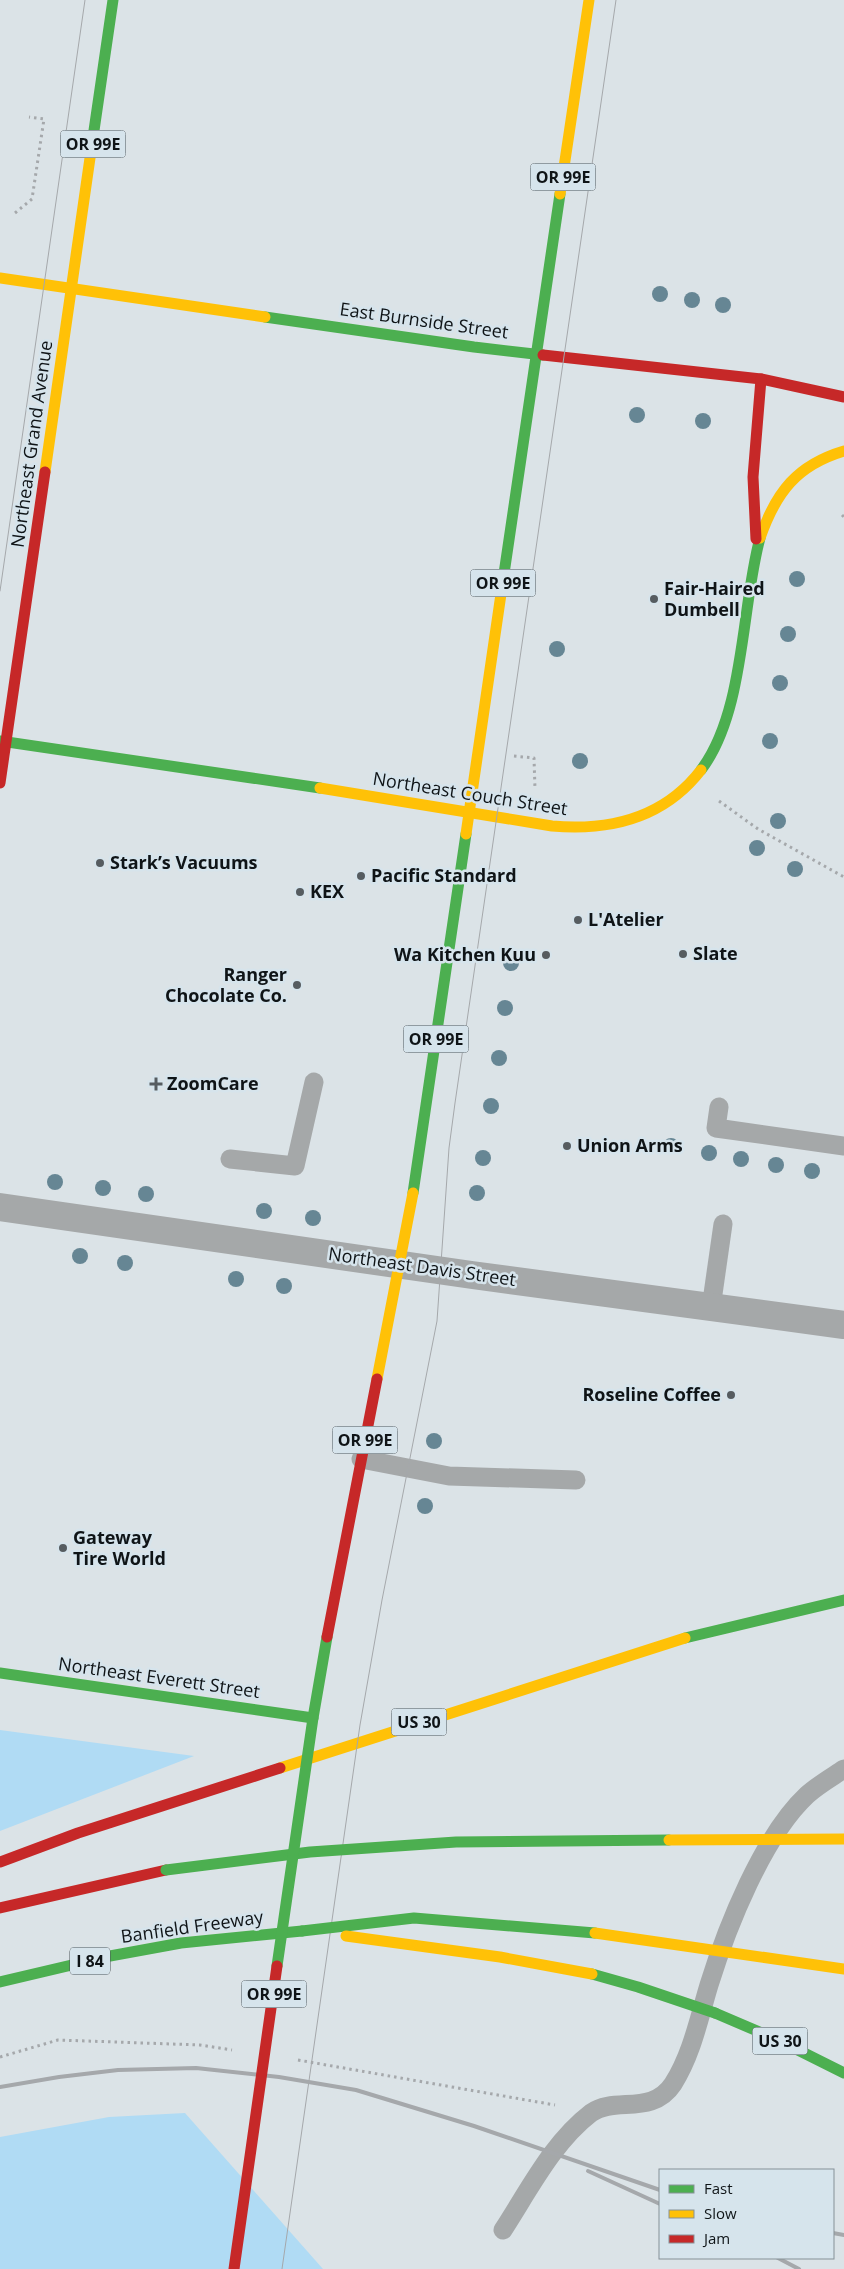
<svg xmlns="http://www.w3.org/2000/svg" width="844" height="2269" font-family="'Open Sans',sans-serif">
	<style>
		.grass { fill: #b0dbf4 }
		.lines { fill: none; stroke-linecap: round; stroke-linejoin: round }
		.path { stroke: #a5a8ab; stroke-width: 3; stroke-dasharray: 2.5 4; stroke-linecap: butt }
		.lane { stroke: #a5a8a9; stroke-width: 19 }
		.street { stroke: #a5a8a9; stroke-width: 28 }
		.fast { stroke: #4caf50; stroke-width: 11 }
		.slow { stroke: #ffc107; stroke-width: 11 }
		.jam { stroke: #c62828; stroke-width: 11 }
		.tram { stroke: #a5a8ab; stroke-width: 1 }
		.rail { stroke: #a5a8ab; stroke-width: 4 }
		.fast-bridge { stroke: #4caf50; stroke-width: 11 }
		.slow-bridge { stroke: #ffc107; stroke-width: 11 }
		.jam-bridge { stroke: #c62828; stroke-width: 11 }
		.tree { fill: #668694 }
		.poi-dot { fill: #565c60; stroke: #d6e4ec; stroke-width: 2 }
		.labels { text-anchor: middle; stroke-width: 5; stroke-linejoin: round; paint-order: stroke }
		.shield { fill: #d6e4ec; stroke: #4b5257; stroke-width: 1 }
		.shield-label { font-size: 16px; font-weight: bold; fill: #0f1417 }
		.street-label { font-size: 18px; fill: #0f1417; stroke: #d6e4ec }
		.poi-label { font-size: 18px; font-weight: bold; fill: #0f1417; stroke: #d6e4ec; text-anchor: start }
	</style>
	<rect width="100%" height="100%" fill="#dbe3e7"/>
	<g class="grass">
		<path d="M 0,1730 L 194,1756 L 0,1831 Z"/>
		<path d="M 185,2113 L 323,2269 L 0,2269 L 0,2137 L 109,2117 Z"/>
	</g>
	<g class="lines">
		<g class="path">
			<path d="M 15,213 L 32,199 L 44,119 L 29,117"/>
			<path d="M 842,515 L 844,517"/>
			<path d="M 514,756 L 534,758 L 535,789"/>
			<path d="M 719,801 L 758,829 L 844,877"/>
			<path d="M 0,2057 L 58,2040 L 200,2045 L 232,2050"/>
			<path d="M 298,2060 L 555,2105"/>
		</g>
		<g class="lane">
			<path d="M 719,1107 L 716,1128 L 844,1146"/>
			<path d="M 230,1159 L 295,1166 L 314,1082"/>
			<path d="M 711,1308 L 723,1224"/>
			<path d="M 361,1459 L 449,1476 L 576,1480"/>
			<path d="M 503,2230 C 529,2190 553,2142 591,2113 C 615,2096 652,2116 673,2084 C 692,2054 699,2018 709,1985 C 727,1927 763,1836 807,1795 C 818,1785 832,1777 844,1769"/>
		</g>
		<path class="street" d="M 0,1207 L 472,1275 L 844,1325"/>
		<g class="fast">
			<path d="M 91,151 L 113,0"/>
			<path d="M 265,317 L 474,347 L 543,355"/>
			<path d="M 501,594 L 560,194"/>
			<path d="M 0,741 L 320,788"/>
			<path d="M 701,770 C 745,712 741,608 760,538"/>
			<path d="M 413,1193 L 466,834"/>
			<path d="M 685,1638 L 844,1600"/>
			<path d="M 0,1673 L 313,1718 L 327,1637"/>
			<path d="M 0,1982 L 110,1956 L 181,1943 L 302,1931"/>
			<path d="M 715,2013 L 776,2039 L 844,2073"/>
		</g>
		<g class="slow">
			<path d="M 560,194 L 589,0"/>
			<path d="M 0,278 L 265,317"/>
			<path d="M 45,472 L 91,151"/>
			<path d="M 760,538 C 776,492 797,465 844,451"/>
			<path d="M 320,788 L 552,826 C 609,831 664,818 701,770"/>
			<path d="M 466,834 L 501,594"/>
			<path d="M 377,1379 L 413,1193"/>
			<path d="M 280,1768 L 685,1638"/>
		</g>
		<g class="jam">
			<path d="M 543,355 L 761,379 L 844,397"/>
			<path d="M 756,539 L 753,477 L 761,379"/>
			<path d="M 0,783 L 45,472"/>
			<path d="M 327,1637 L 377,1379"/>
			<path d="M 0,1862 L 78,1833 L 280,1768"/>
			<path d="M 0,1908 L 166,1870"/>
		</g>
		<g class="tram">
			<path d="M 0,591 L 85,0"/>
			<path d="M 282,2269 L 360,1725 L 382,1600 L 437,1321 L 449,1148 L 455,1103 L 616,0"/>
		</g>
		<g class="rail">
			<path d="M 0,2087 L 59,2077 L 118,2070 L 196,2068 L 279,2077 L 356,2090 L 474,2126 L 660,2190"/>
			<path d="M 588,2171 L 660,2204"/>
			<path d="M 833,2233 L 844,2235"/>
			<path d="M 778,2258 L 799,2269"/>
		</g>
		<g class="fast-bridge">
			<path d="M 166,1870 L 310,1852 L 456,1842 L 669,1840"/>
			<path d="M 302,1931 L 414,1918 L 595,1933"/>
			<path d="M 277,1966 L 313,1718"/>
			<path d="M 592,1974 L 638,1987 L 715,2013"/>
		</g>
		<g class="slow-bridge">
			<path d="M 669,1840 L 844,1839"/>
			<path d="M 595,1933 L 844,1969"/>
			<path d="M 346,1936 L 500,1957 L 592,1974"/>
		</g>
		<path class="jam-bridge" d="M 234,2269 L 277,1966"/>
	</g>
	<g class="tree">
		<circle cx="660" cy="294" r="8"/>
		<circle cx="692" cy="300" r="8"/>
		<circle cx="723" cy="305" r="8"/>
		<circle cx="637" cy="415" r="8"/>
		<circle cx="703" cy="421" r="8"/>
		<circle cx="797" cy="579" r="8"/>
		<circle cx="788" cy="634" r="8"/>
		<circle cx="557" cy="649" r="8"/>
		<circle cx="780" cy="683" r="8"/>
		<circle cx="770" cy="741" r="8"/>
		<circle cx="580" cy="761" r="8"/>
		<circle cx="778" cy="821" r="8"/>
		<circle cx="757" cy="848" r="8"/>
		<circle cx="795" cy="869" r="8"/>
		<circle cx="511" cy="963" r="8"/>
		<circle cx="505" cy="1008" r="8"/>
		<circle cx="499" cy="1058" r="8"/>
		<circle cx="491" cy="1106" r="8"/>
		<circle cx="671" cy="1146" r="8"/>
		<circle cx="709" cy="1153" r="8"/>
		<circle cx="483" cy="1158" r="8"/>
		<circle cx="741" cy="1159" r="8"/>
		<circle cx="776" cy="1165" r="8"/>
		<circle cx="812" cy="1171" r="8"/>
		<circle cx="55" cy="1182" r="8"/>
		<circle cx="103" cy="1188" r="8"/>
		<circle cx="477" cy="1193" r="8"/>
		<circle cx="146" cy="1194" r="8"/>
		<circle cx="264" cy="1211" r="8"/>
		<circle cx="313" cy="1218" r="8"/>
		<circle cx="80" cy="1256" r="8"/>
		<circle cx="125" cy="1263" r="8"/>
		<circle cx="236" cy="1279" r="8"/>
		<circle cx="284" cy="1286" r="8"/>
		<circle cx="434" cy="1441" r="8"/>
		<circle cx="425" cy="1506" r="8"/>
	</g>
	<g class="poi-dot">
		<circle cx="654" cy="599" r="5"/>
		<circle cx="100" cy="863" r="5"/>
		<circle cx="361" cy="876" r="5"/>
		<circle cx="300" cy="892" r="5"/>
		<circle cx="578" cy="920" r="5"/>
		<circle cx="683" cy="954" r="5"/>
		<circle cx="546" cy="955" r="5"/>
		<circle cx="297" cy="985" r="5"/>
		<path d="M153.5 1076.5h5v5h5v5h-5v5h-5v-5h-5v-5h5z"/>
		<circle cx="567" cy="1146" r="5"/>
		<circle cx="731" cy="1395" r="5"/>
		<circle cx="63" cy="1548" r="5"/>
	</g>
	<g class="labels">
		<g class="shield">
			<rect x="60.5" y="130.5" width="65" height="27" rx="4"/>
			<rect x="530.5" y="163.5" width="65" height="27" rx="4"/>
			<rect x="470.5" y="569.5" width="65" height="27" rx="4"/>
			<rect x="403.5" y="1025.5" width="65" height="27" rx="4"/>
			<rect x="332.5" y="1426.5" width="65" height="27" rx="4"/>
			<rect x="391.5" y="1708.5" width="55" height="27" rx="4"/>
			<rect x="70" y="1947.5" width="40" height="27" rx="4"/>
			<rect x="241.5" y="1980.5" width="65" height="27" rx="4"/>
			<rect x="752.5" y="2027.5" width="55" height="27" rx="4"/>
		</g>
		<g class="shield-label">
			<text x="93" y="150">OR 99E</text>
			<text x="563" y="183">OR 99E</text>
			<text x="503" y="589">OR 99E</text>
			<text x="436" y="1045">OR 99E</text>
			<text x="365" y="1446">OR 99E</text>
			<text x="419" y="1728">US 30</text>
			<text x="90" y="1967">I 84</text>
			<text x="274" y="2000">OR 99E</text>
			<text x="780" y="2047">US 30</text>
		</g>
		<g class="street-label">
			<text transform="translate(424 321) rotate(8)" y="6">East Burnside Street</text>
			<text transform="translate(32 444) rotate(-82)" y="6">Northeast Grand Avenue</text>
			<text transform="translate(470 794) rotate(9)" y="6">Northeast Couch Street</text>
			<text transform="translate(422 1267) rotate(8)" y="6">Northeast Davis Street</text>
			<text transform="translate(159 1678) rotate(8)" y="6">Northeast Everett Street</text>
			<text transform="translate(192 1927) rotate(-8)" y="6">Banfield Freeway</text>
		</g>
		<g class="poi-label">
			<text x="664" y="595">Fair-Haired<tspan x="664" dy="21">Dumbell</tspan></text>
			<text x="110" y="869">Stark’s Vacuums</text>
			<text x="371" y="882">Pacific Standard</text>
			<text x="310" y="898">KEX</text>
			<text x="588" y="926">L'Atelier</text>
			<text x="693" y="960">Slate</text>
			<text x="536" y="961" text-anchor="end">Wa Kitchen Kuu</text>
			<text x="287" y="981" text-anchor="end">Ranger<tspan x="287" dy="21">Chocolate Co.</tspan></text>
			<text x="167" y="1090">ZoomCare</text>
			<text x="577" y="1152">Union Arms</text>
			<text x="721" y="1401" text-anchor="end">Roseline Coffee</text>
			<text x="73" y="1544">Gateway<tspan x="73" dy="21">Tire World</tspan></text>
		</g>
	</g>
	<rect x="659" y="2169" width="175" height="90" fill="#d6e4ec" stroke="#869197"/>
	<rect x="669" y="2185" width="25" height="8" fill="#4caf50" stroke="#869197"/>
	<text x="704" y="2194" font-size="15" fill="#0f1417">Fast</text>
	<rect x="669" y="2210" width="25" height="8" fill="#ffc107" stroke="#869197"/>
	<text x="704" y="2219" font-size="15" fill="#0f1417">Slow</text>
	<rect x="669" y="2235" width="25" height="8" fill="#c62828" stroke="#869197"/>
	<text x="704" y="2244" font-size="15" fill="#0f1417">Jam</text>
</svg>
